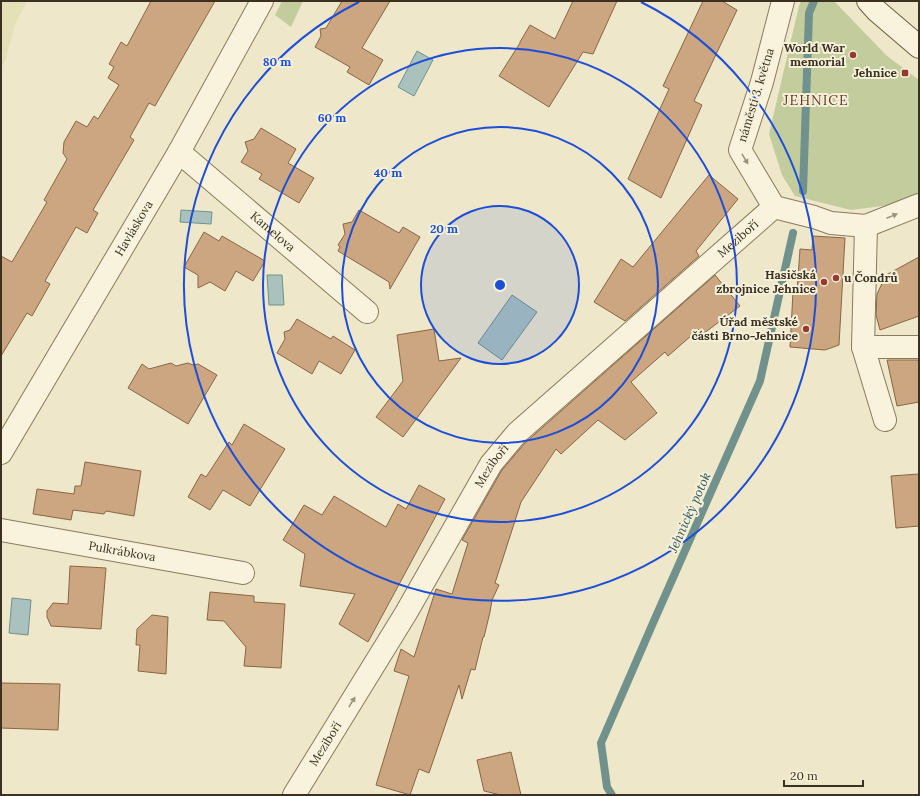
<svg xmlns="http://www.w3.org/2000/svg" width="920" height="796" font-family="Lora,serif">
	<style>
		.farmland { fill: #e4e1b7 }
		.green { fill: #c2cc9d }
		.water { fill: #aac2be; stroke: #70918c }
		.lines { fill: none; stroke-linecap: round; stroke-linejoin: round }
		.stream { stroke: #70918c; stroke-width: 8 }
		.building { fill: #cba680; stroke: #896644 }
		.street-casing { stroke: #8a7a5e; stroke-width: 24 }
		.secondary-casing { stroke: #6c5b41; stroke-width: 24 }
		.street { stroke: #f9f3dd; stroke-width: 22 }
		.secondary { stroke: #f9f3dd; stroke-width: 22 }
		.oneway { fill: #9a927f }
		.ring { fill: none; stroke: #1d4ed8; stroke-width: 2 }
		.poi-dot { fill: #98382f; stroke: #f5f0d9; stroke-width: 1.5 }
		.labels { text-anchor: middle; stroke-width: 4; stroke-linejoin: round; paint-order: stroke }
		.poi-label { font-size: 12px; font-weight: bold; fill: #3b3021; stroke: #f5f0d9; text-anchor: end }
		.street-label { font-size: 12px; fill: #3b3021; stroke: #f5f0d9 }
		.water-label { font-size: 13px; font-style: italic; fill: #31595a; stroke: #f5f0d9 }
		.quarter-label { font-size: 14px; letter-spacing: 1px; fill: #673621; stroke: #f5f0d9 }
		.centre { fill: #1d4ed8; stroke: #f5f0d9; stroke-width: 2 }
		.ring-label { font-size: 12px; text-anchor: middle; font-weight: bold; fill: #1d4ed8; stroke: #f5f0d9; stroke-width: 4; stroke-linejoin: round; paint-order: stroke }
	</style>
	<rect width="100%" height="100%" fill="#eee7c9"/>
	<path class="farmland" d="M 1,1 L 27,1 L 15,24 L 6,59 L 1,68 Z"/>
	<g class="green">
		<path d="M 282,1 L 303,1 L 291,27 L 275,15 Z"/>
		<path d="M 801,1 L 834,1 L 887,56 L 919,80 L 919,195 L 898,204 L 851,210 L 795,196 L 782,175 L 769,134 L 799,6 Z"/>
	</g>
	<g class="water">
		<path d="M 417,51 L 433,60 L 414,96 L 398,87 Z"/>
		<path d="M 181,210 L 212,212 L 211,224 L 180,222 Z"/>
		<path d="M 267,275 L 282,275 L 284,305 L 269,305 Z"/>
		<path d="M 512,295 L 537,312 L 502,360 L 478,343 Z"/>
		<path d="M 12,598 L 31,600 L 28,635 L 9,633 Z"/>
	</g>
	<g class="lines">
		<g class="stream">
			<path d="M 803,191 L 809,13 L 814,1"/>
			<path d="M 612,795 L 607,787 L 601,743 L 653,623 L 760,381 L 793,233"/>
		</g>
	</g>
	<g class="building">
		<path d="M 151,1 L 215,1 L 155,106 L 149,103 L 130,137 L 134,140 L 93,210 L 98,213 L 87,233 L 76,227 L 45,281 L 50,284 L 32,316 L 27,313 L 1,356 L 1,256 L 12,262 L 47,202 L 44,200 L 67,159 L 63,153 L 64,142 L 76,121 L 87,127 L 94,116 L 98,119 L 119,85 L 108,78 L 114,67 L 109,64 L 121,42 L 127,46 Z"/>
		<path d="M 342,1 L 390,1 L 362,48 L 383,60 L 369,85 L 347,72 L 350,67 L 315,47 L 321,36 L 320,29 L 326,28 Z"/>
		<path d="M 573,1 L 617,1 L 593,54 L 583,52 L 549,107 L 499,76 L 520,43 L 520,42 L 530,25 L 555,39 Z"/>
		<path d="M 703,1 L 722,1 L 737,10 L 694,101 L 702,105 L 661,198 L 628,179 L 669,89 L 663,86 Z"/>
		<path d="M 261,128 L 296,149 L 288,163 L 314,178 L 299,203 L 259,179 L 262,174 L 241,162 L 248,151 L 245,142 L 254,139 Z"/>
		<path d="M 709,175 L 738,199 L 696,251 L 699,256 L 625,321 L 594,302 L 621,259 L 633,267 Z"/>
		<path d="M 359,210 L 399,233 L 403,227 L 420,237 L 390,289 L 389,282 L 338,251 L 340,247 L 338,245 L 345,234 L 343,224 L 352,222 Z"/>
		<path d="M 204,232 L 219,241 L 222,236 L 265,261 L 253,281 L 236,271 L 225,291 L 210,282 L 198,288 L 198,275 L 184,267 Z"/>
		<path d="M 813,236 L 845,238 L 839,345 L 825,350 L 790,347 L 793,292 L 797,292 L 800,249 L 812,250 Z"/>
		<path d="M 919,257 L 919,316 L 880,330 L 876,315 L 877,294 L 886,275 Z"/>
		<path d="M 715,275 L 740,306 L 703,334 L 699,329 L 668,356 L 665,352 L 631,382 L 657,413 L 625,440 L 598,420 L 561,454 L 556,449 L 521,502 L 495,583 L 499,585 L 492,600 L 490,612 L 484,637 L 483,637 L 475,670 L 471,669 L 462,699 L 459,685 L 429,773 L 419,769 L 410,795 L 376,785 L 409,676 L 394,671 L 401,649 L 414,657 L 436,589 L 452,594 L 468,543 L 462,540 L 502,470 L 526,442 Z"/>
		<path d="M 297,319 L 331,339 L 333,336 L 355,350 L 341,374 L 319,361 L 312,374 L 277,353 L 285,339 L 284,332 L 290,330 Z"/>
		<path d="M 434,329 L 439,361 L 461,358 L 403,437 L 376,417 L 403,381 L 397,335 Z"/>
		<path d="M 887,360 L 919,360 L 919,402 L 897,406 Z"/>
		<path d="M 171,363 L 176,366 L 188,363 L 193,365 L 198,364 L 217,375 L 188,424 L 128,388 L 142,364 L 149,369 Z"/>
		<path d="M 244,424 L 285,449 L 250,506 L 223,490 L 210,510 L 188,497 L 201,474 L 206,477 L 229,442 L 232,445 Z"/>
		<path d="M 85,462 L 141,471 L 134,516 L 106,511 L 104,514 L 73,510 L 71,520 L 33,514 L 37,489 L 74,494 L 75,486 L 81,486 Z"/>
		<path d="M 919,474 L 919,526 L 896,528 L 891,476 Z"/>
		<path d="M 419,485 L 445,499 L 368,642 L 339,624 L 355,594 L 300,586 L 305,554 L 283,540 L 304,505 L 322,515 L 334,496 L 386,527 L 398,504 L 406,509 Z"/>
		<path d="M 70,566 L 106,568 L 101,629 L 51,626 L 47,617 L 47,611 L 53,603 L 68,604 Z"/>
		<path d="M 210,592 L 254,596 L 254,602 L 285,604 L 281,668 L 244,666 L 246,647 L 224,621 L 207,620 Z"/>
		<path d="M 152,615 L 168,617 L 166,674 L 138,671 L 140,645 L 136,645 L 137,629 Z"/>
		<path d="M 1,683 L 60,684 L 58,730 L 1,728 Z"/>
		<path d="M 511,752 L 521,795 L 501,795 L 484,791 L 477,760 Z"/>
	</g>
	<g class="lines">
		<defs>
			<g id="street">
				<path d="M 783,1 L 762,82 L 740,150 L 774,207 L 814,217 L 831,223 L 866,226 L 919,205"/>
				<path id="s1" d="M 179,152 L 367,312"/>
				<path d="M 866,226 L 863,347 L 885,420"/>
				<path d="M 863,347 L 919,347"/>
				<path id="s2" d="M 1,453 L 179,152 L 262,1"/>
				<path id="s3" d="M 1,530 L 243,573"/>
				<path id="s4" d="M 294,795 L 406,613 L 491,464 L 517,433 L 774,207"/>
			</g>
			<path id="secondary" d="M 868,1 L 877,11 L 919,47"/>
		</defs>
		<use href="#street" class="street-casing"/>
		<use href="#secondary" class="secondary-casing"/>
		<use href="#street" class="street"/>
		<use href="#secondary" class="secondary"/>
	</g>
	<defs><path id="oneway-solid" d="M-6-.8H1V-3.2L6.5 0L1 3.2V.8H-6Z"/></defs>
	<g class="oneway">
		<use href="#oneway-solid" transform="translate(745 159) rotate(59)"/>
		<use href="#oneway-solid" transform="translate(892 216) rotate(-22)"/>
		<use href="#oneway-solid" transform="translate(352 702) rotate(-58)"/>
	</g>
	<circle cx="500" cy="285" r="79" fill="#1d4ed8" fill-opacity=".12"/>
	<g class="ring">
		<circle cx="500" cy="285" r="79"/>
		<circle cx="500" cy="285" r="158"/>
		<circle cx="500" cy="285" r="237"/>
		<path d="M641 2A316 316 0 1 1 359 2"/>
	</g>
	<g class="poi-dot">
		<circle cx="853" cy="55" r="4"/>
		<rect x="901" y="69" width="8" height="8" rx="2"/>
		<circle cx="836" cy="278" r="4"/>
		<circle cx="824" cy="282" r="4"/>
		<circle cx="806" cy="329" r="4"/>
	</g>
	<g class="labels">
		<g class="poi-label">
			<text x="845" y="52">World War<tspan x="845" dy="14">memorial</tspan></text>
			<text x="897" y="77">Jehnice</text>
			<text x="816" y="279">Hasičská<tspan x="816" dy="14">zbrojnice Jehnice</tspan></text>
			<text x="844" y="282" text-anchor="start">u Čondrů</text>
			<text x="798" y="326">Úřad městské<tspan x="798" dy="14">části Brno-Jehnice</tspan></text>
		</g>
		<g class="street-label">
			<text transform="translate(756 95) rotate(-73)" y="4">náměstí 3. května</text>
			<text dy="4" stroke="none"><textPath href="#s2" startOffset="261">Havláskova</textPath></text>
			<text dy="4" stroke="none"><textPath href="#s1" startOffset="123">Kamelova</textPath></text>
			<text dy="4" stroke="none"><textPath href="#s4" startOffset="720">Meziboří</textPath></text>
			<text dy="4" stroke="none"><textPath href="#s4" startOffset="384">Meziboří</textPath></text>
			<text dy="4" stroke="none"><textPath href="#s3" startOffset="123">Pulkrábkova</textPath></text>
			<text dy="4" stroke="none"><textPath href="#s4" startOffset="60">Meziboří</textPath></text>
		</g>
		<g class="water-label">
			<text transform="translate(689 512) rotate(-66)" y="5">Jehnický potok</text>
		</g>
		<g class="quarter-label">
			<text x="816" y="105">JEHNICE</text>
		</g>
	</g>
	<circle cx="500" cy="285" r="6" class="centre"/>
	<g class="ring-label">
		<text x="277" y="66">80 m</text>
		<text x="332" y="122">60 m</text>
		<text x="388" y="177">40 m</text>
		<text x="444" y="233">20 m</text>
	</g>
	<rect width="920" height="796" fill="none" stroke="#3b3021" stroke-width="4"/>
	<path d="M784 780v6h79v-6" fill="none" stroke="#3b3021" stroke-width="2"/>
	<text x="790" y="780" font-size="12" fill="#3b3021" stroke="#f5f0d9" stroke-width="3" paint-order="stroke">20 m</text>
</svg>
